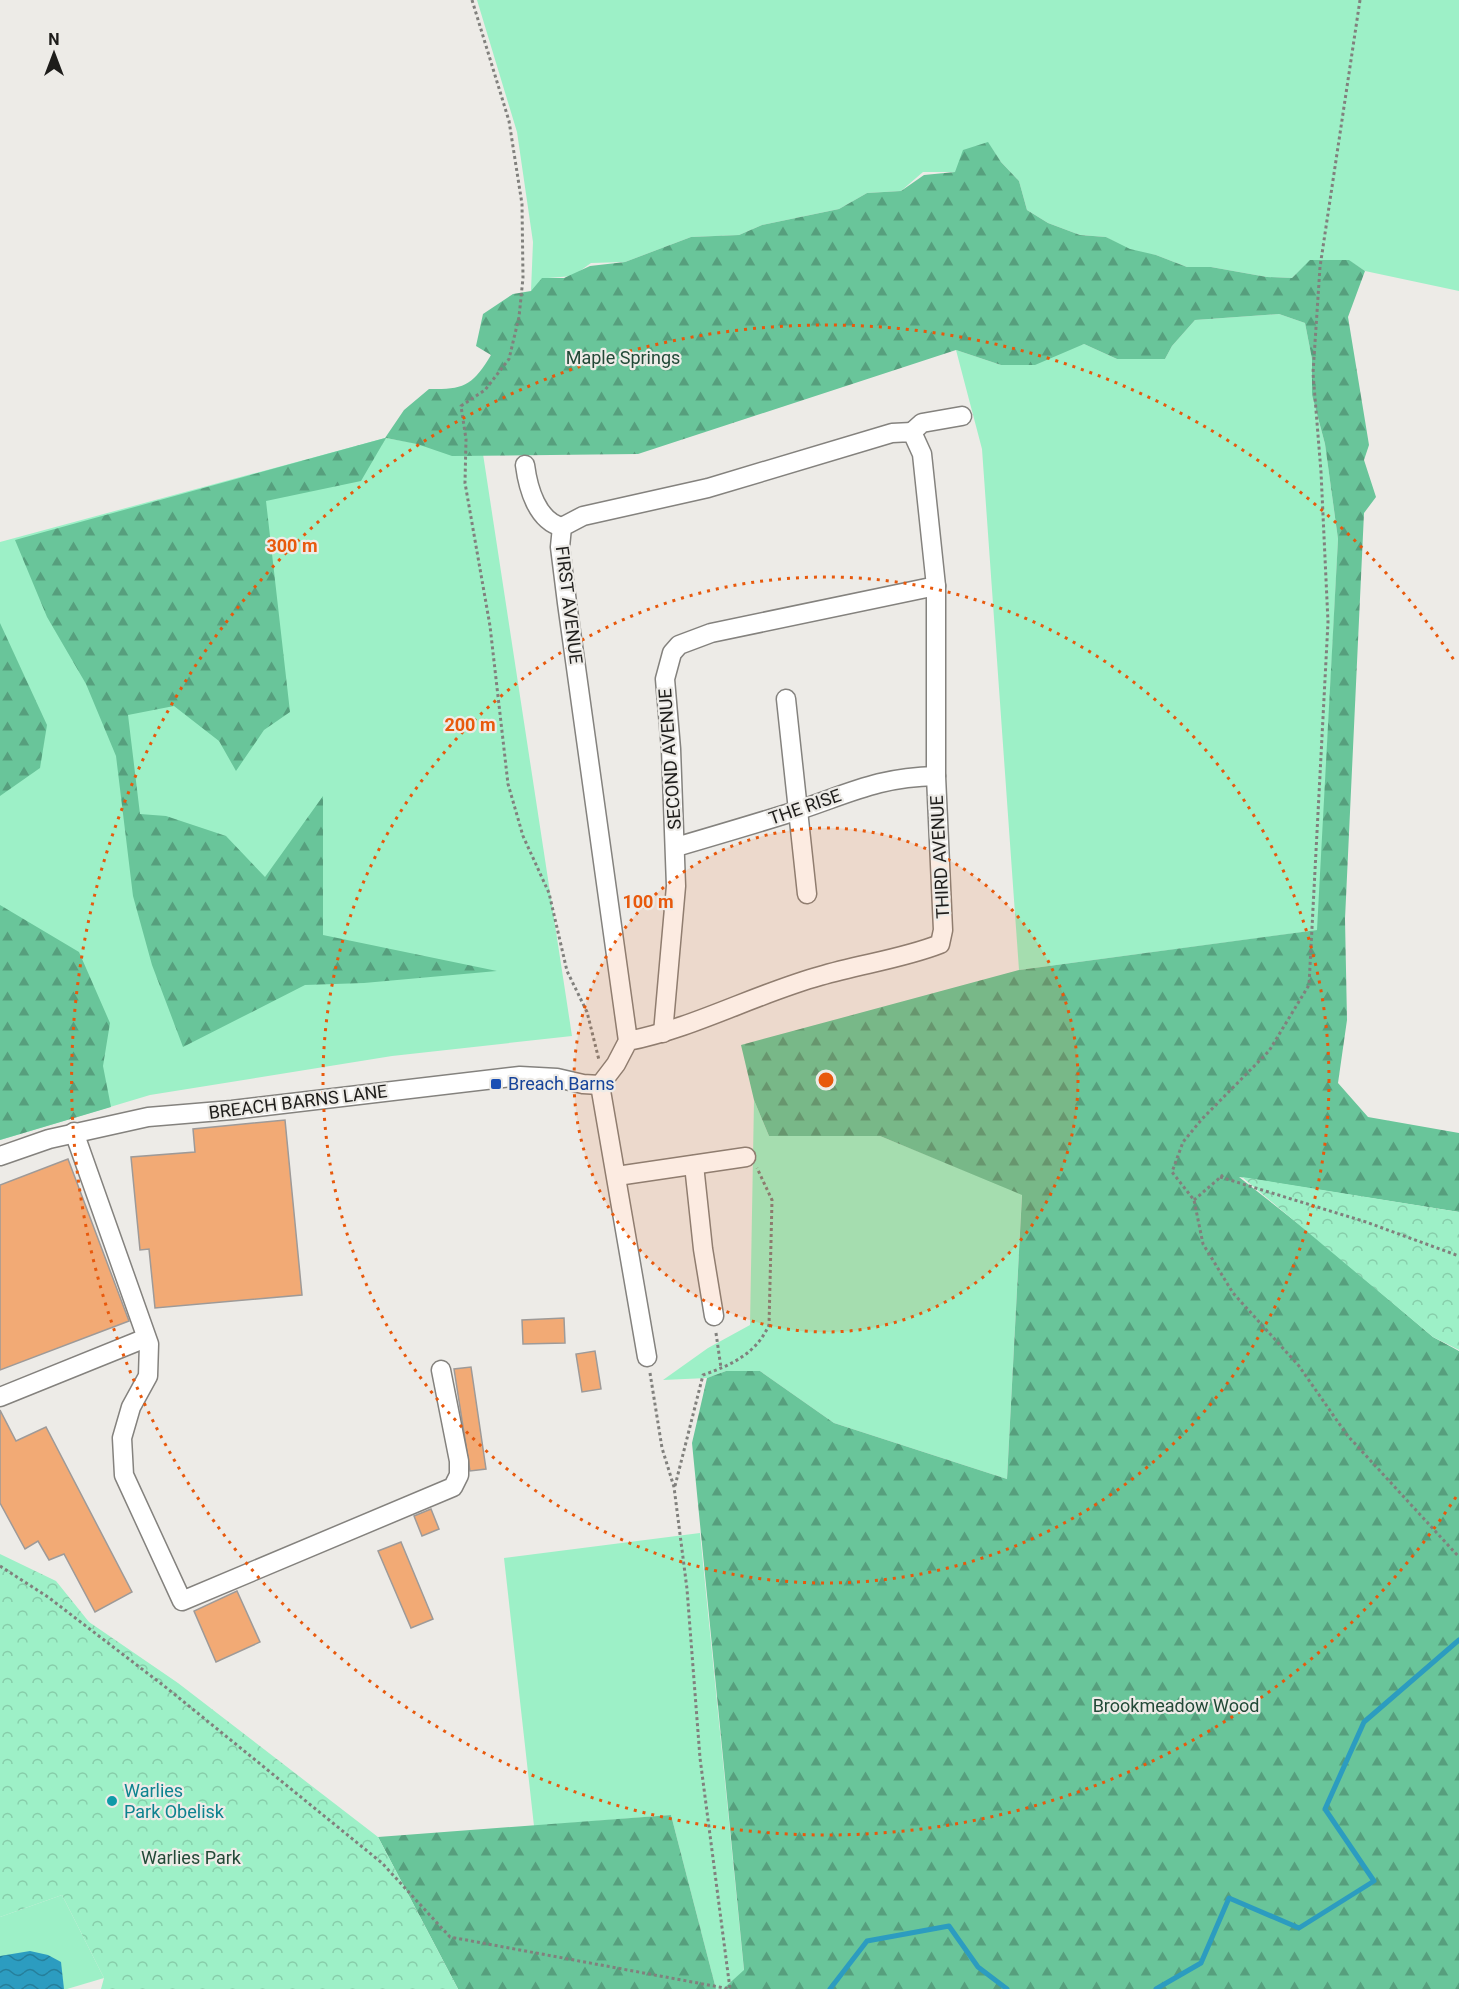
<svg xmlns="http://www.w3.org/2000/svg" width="1459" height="1989" font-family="Roboto,sans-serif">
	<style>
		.grass { fill: #9df0c7 }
		.forest { fill: url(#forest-firs) }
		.park { fill: url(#park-crowns) }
		.water { fill: url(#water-waves) }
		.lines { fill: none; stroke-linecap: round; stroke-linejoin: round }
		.stream { stroke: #2c9cc0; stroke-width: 5 }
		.building { fill: #f2aa75; stroke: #9e9a98; stroke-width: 1.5 }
		.minor-casing { stroke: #84827e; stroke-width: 21 }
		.path { stroke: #81807d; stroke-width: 3; stroke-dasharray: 3 3; stroke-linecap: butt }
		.minor { stroke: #fff; stroke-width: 18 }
		.ring { fill: none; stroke: #e8590c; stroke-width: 3; stroke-dasharray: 3 6 }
		.transit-dot { fill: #1a4fb4; stroke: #edebe7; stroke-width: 2 }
		.culture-dot { fill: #0f9aa8; stroke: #edebe7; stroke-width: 2 }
		.labels { text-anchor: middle; stroke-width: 4.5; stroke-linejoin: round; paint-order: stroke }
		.park-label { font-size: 18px; fill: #224937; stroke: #edebe7 }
		.street-label { font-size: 18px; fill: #1e1d1b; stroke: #edebe7 }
		.transit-label { font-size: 18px; fill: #164399; stroke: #edebe7; text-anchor: start }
		.culture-label { font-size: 18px; fill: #0d838f; stroke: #edebe7; text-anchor: start }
		.centre { fill: #e8590c; stroke: #edebe7; stroke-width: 3 }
		.ring-label { font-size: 18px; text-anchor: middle; font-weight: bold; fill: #e8590c; stroke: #edebe7; stroke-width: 4.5; stroke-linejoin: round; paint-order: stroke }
	</style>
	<defs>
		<pattern id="forest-firs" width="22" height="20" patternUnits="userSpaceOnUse" patternTransform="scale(1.5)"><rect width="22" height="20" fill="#69c59a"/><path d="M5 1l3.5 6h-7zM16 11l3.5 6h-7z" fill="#569f7d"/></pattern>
		<pattern id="park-crowns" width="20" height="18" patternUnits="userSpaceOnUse" patternTransform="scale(1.5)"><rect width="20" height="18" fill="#9df0c7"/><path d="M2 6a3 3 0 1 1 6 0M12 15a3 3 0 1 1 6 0" fill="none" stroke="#87cdaa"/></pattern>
		<pattern id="water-waves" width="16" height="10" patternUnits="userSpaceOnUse" patternTransform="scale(1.5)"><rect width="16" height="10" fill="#2c9cc0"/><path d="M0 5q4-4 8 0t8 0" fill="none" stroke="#257f9b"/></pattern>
	</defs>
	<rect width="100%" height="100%" fill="#edebe7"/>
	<g class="grass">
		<path d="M 477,0 L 1459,0 L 1459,291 L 1365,271 L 1348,260 L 1311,260 L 1292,278 L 1267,277 L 1211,267 L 1187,267 L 1156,255 L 1132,252 L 1106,237 L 1080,235 L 1048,223 L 1027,210 L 1019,181 L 1001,162 L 988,143 L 956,172 L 923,172 L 901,191 L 867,193 L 839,209 L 762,225 L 739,235 L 691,237 L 625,262 L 591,263 L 573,276 L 548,278 L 531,291 L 533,242 L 517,132 Z"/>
		<path d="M 1279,314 L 1305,323 L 1312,359 L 1312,395 L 1325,444 L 1338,539 L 1318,930 L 1019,970 L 982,449 L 956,350 L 1001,365 L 1084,344 L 1117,359 L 1165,359 L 1172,346 L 1195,320 Z"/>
		<path d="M 385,438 L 483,454 L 572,1036 L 392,1056 L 150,1095 L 0,1140 L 0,542 Z"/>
		<path d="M 754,1100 L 769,1136 L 880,1136 L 1022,1194 L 1007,1479 L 834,1423 L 760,1371 L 726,1371 L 707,1378 L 663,1380 L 708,1348 L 750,1325 Z"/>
		<path d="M 700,1533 L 744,1971 L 723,1989 L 716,1989 L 671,1815 L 534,1826 L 504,1558 Z"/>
		<path d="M 62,1895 L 104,1978 L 67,1989 L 0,1989 L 0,1917 Z"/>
	</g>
	<g class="forest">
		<path d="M 988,142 L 1001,162 L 1019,181 L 1027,210 L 1048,223 L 1080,235 L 1106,237 L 1130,249 L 1156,255 L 1187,267 L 1211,267 L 1267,277 L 1292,278 L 1310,260 L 1349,260 L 1365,271 L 1348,317 L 1369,445 L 1364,460 L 1376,497 L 1364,513 L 1345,919 L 1347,1020 L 1338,1083 L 1368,1117 L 1459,1133 L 1459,1212 L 1239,1177 L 1315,1237 L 1433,1337 L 1459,1351 L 1459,1989 L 723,1989 L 744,1970 L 692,1443 L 707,1378 L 726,1371 L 760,1371 L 834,1423 L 1007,1479 L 1022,1195 L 880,1136 L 769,1136 L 754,1100 L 741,1045 L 1019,970 L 1317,930 L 1338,539 L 1325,444 L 1312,395 L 1312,359 L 1305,323 L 1279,314 L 1195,320 L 1172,346 L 1165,359 L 1117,359 L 1084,344 L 1035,365 L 1001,365 L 956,350 L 638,454 L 452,456 L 417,444 L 386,438 L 361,481 L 266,501 L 290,712 L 264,730 L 236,771 L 219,741 L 174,706 L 128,715 L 140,814 L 166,816 L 226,836 L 265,877 L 323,796 L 323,935 L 497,971 L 364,983 L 305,985 L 183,1047 L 152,965 L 133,896 L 116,756 L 86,684 L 47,617 L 15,540 L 385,438 L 404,410 L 429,389 C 464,390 473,385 491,355 L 476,346 L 483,314 L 513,294 L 531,291 L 542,278 L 564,278 L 590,266 L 625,262 L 691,237 L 739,235 L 762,225 L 839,209 L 867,193 L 901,191 L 924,175 L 955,172 L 963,150 Z"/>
		<path d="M 0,623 L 47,725 L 40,768 L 0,796 Z"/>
		<path d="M 0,905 L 79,952 L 110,1023 L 103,1066 L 111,1107 L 0,1140 Z"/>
		<path d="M 671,1815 L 716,1989 L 458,1989 L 378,1837 Z"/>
	</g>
	<g class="park">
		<path d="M 1242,1177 L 1459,1212 L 1459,1350 L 1433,1337 Z"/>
		<path d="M 0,1554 L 56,1581 L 89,1622 L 178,1683 L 378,1837 L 458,1989 L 101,1989 L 104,1978 L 62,1895 L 0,1917 Z"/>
	</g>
	<path class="water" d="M 30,1951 L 48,1955 L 61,1962 L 64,1989 L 0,1989 L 0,1956 Z"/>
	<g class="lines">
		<g class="stream">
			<path d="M 830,1989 L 867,1941 L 949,1926 L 978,1967 L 1007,1989"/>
			<path d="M 1156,1989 L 1201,1963 L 1229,1898 L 1299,1928 L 1374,1881 L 1325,1809 L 1364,1722 L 1459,1640"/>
		</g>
	</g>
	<g class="building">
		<path d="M 285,1120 L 302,1295 L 155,1308 L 149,1249 L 140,1250 L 131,1157 L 195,1152 L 193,1129 Z"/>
		<path d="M 68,1159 L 129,1321 L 0,1370 L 0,1185 Z"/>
		<path d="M 564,1318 L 565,1343 L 523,1344 L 522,1320 Z"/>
		<path d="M 595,1351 L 601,1389 L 582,1392 L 576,1354 Z"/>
		<path d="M 471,1367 L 486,1469 L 470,1471 L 454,1369 Z"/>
		<path d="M 0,1410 L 16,1441 L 46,1427 L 132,1592 L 95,1612 L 64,1554 L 49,1560 L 38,1541 L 25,1549 L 0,1503 Z"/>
		<path d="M 431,1509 L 439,1529 L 422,1536 L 414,1516 Z"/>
		<path d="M 401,1542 L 433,1619 L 411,1628 L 378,1551 Z"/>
		<path d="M 237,1591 L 260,1642 L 216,1662 L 194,1611 Z"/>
	</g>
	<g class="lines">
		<defs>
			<g id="minor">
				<path d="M 912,432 L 922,423 L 962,416"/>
				<path d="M 525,465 C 528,488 537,521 562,527"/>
				<path d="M 786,699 L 807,894"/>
				<path d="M 676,847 C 717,835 758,823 799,810 C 850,793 880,777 936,776"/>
				<path d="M 663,1033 L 676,886 L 671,749 L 665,679 L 672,653 L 679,645 L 711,633 L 936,586"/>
				<path d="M 600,1085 L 616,1064 L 628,1041 L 567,603 L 560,547 L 562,527 L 583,516 L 708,488 L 892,433 L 912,432 L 922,454 L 936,586 L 936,776 L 943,930 L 940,944 C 902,959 860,964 820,976 C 755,994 694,1028 628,1041"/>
				<path d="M 600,1085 L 647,1357"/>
				<path d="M 74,1132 L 149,1344 L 148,1376 L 131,1407 L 122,1438 L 124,1475 L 182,1601 L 453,1487 L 459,1475 L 459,1461 L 441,1370"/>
				<path d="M 0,1156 L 49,1139 L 148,1117 L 232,1110 L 520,1076 L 557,1078 L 583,1084 L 600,1085"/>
				<path d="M 694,1165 L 703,1249 L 714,1316"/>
				<path d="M 617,1176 L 746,1157"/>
				<path d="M 0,1397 L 146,1338"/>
			</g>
		</defs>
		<use href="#minor" class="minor-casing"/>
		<g class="path">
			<path d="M 472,0 L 509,121 L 522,204 L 523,278 L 519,317 L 509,359 L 485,390 L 461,406 L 466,439 L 465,483 L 490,626 L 508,784 L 523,836 L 549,893 L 567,971 L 587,1012 L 599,1060"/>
			<path d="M 1360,0 L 1320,267 L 1313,373 L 1321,472 L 1328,622 L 1309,985 L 1269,1051 L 1202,1119 L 1183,1142 L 1172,1172 L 1194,1200 L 1203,1244 L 1233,1293 L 1299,1366 L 1347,1435 L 1459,1557"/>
			<path d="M 1220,1177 L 1366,1222 L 1459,1256"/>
			<path d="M 1194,1200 L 1223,1175"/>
			<path d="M 716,1333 L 721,1368"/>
			<path d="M 650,1373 L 662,1448 L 674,1487 L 687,1589 L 700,1758 L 730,1989"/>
			<path d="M 675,1486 L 703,1375 C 731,1365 756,1354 769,1325 L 772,1200 L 757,1168"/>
			<path d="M 0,1566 L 48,1597 L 168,1689 L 382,1863 L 450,1937 L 730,1989"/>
		</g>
		<use href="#minor" class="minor"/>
	</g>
	<circle cx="826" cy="1080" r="252" fill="#e8590c" fill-opacity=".12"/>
	<g class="ring">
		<circle cx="826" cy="1080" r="252"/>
		<circle cx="826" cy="1080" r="503"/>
		<path d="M1456 1497A755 755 0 1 1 1456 663"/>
	</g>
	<rect class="transit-dot" x="490" y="1078" width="12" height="12" rx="3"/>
	<circle class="culture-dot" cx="112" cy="1801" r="6"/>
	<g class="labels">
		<g class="park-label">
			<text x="623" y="364">Maple Springs</text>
			<text x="1176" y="1712">Brookmeadow Wood</text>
			<text x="191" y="1864">Warlies Park</text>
		</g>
		<g class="street-label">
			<text transform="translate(569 605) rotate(83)" y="6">FIRST AVENUE</text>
			<text transform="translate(670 759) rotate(-94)" y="6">SECOND AVENUE</text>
			<text transform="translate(805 807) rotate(-19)" y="6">THE RISE</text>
			<text transform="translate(940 857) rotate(-93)" y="6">THIRD AVENUE</text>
			<text transform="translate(298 1102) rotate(-7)" y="6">BREACH BARNS LANE</text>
		</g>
		<g class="transit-label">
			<text x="508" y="1090">Breach Barns</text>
		</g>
		<g class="culture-label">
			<text x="124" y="1797">Warlies<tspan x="124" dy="21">Park Obelisk</tspan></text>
		</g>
	</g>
	<circle cx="826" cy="1080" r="9" class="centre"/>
	<g class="ring-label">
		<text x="292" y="552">300 m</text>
		<text x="470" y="731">200 m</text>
		<text x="648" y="908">100 m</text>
	</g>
	<g transform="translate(54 54)" stroke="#edebe7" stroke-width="4.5" paint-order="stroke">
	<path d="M0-4.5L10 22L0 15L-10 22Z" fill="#1e1d1b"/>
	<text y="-9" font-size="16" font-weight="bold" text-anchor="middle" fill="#1e1d1b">N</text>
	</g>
</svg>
